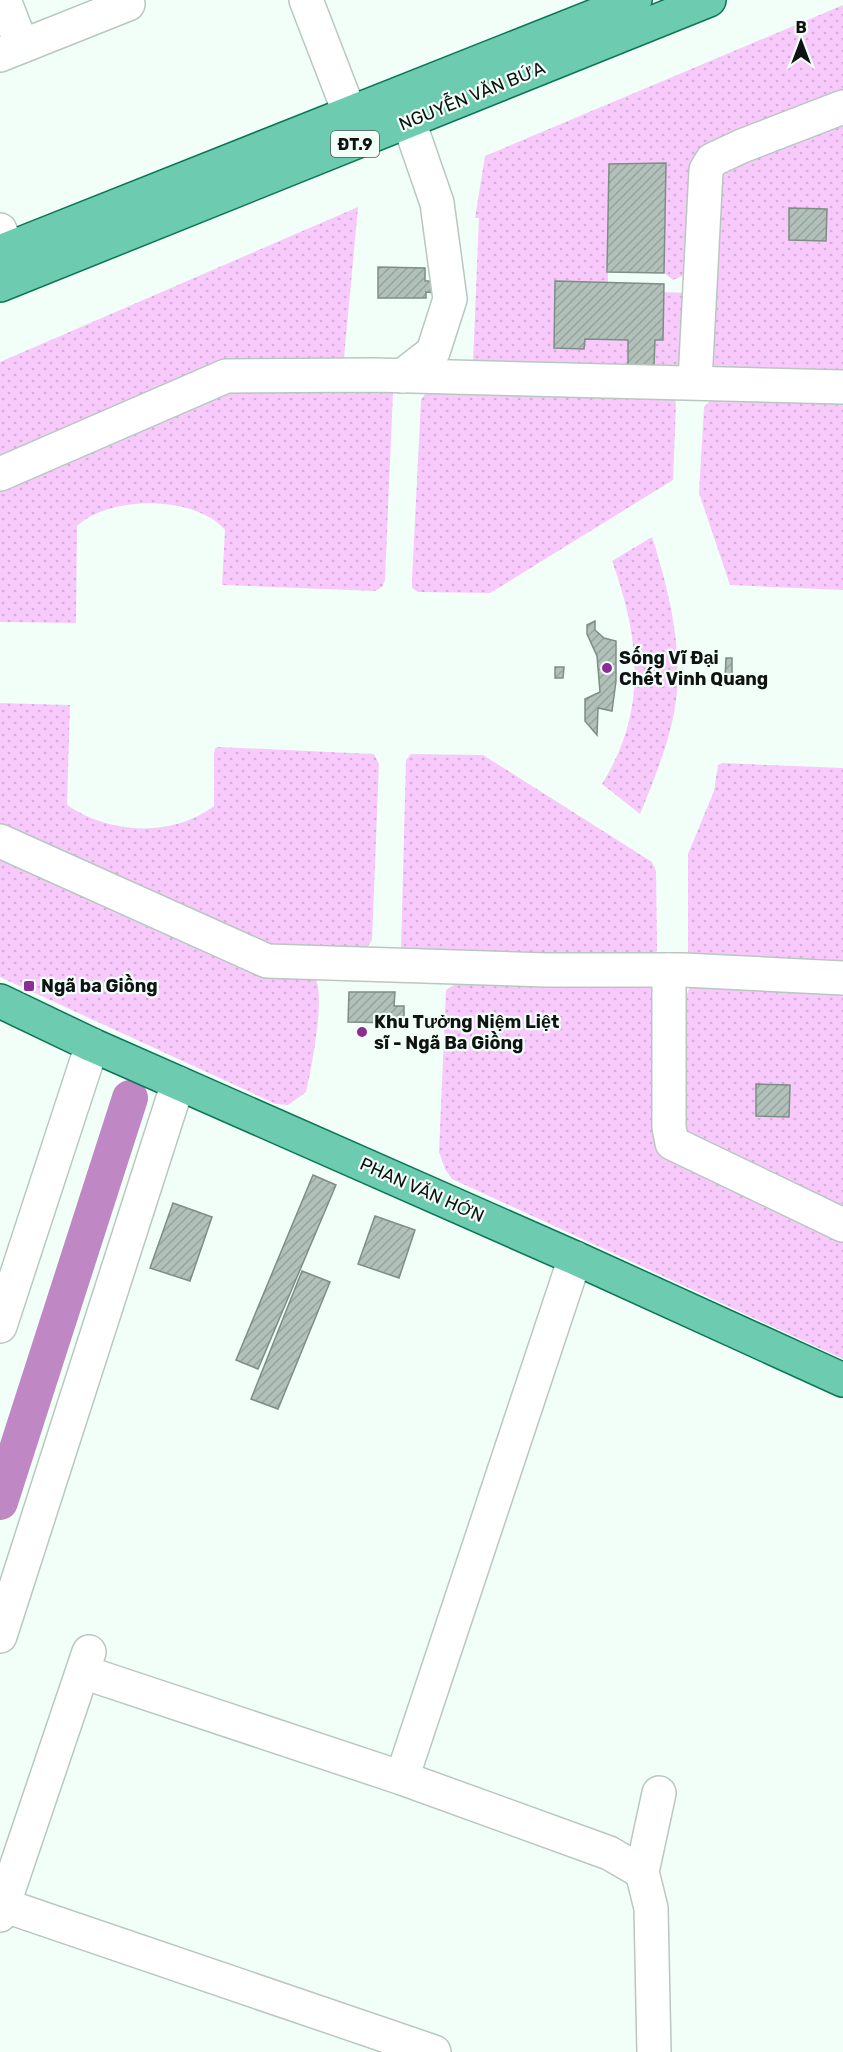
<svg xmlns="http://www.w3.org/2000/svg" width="843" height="2052" font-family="Rubik,sans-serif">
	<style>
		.grass { fill: url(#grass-dots) }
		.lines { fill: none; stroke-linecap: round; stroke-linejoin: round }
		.canal { stroke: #bf87c4; stroke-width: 36 }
		.building { fill: url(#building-hatch); stroke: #7f8d87; stroke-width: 1.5 }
		.minor-casing { stroke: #b8c8c0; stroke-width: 36 }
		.major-casing { stroke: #0d7557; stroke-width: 36 }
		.minor { stroke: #fff; stroke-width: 33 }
		.major { stroke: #6dcbb0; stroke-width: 33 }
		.poi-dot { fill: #8c2d96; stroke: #f2fff9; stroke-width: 2 }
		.labels { text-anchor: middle; stroke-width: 4.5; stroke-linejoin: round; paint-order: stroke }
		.shield { fill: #f2fff9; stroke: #535a57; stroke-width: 1.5 }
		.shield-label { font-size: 16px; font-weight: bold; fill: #0f1412 }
		.street-label { font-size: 18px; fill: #0f1412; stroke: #f2fff9 }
		.poi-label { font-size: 18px; font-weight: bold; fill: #0f1412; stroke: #f2fff9; text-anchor: start }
	</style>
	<defs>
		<pattern id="grass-dots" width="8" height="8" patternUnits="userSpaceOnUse" patternTransform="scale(1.5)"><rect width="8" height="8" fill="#f8cafc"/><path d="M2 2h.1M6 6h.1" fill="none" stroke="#d3add7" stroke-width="1.8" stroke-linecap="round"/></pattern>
		<pattern id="building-hatch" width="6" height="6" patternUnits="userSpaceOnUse" patternTransform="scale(1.5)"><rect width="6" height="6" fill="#b1c0b9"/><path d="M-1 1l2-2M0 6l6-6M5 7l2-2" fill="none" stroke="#97a49e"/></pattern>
	</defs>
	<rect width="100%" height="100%" fill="#f2fff9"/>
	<g class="grass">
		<path d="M 843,5 L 843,92 L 701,151 L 687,274 L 673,280 L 664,273 L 666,164 L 609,164 L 608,282 L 555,281 L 554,347 L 584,349 L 585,339 L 628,340 L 628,365 L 654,365 L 655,340 L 663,340 L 664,292 L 685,293 L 683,359 L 678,366 L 473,361 L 479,218 L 475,218 L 485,156 Z"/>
		<path d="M 843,119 L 843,375 L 713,368 L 711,360 L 716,188 L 723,170 Z"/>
		<path d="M 358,207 L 344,358 L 336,362 L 239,362 L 0,460 L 0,362 Z"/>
		<path d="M 387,388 L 393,392 L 385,580 L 382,587 L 375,591 L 222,585 L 225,530 C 195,495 110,495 77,526 L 76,623 L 0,622 L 0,488 L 220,391 Z"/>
		<path d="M 427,391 L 674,397 L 676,404 L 673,480 L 490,593 L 418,592 L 412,588 L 412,580 L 421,400 Z"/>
		<path d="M 713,398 L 843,402 L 843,590 L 730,585 L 699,493 L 704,407 Z"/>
		<path d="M 652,537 C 670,594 686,658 673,718 C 666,751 653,782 640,814 L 602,784 C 648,710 640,639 612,561 Z"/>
		<path d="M 0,703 L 70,705 L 67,805 C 109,834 172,838 214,806 L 214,754 L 215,748 L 219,747 L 374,754 L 379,764 L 372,940 L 366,949 L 265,949 L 0,828 Z"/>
		<path d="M 411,754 L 483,755 L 652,862 L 656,871 L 657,951 L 649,958 L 401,949 L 406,760 Z"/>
		<path d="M 722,763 L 843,768 L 843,966 L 692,957 L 688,953 L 688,854 L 714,791 L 718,765 Z"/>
		<path d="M 0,856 L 315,978 C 326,995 311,1070 306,1092 L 288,1105 L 276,1104 L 0,977 Z"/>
		<path d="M 461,980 L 652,986 L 656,991 L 654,1137 L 656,1144 L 674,1162 L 843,1239 L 843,1359 L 452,1179 L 445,1169 L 439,1152 L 446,990 Z"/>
		<path d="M 696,983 L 843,991 L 843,1210 L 695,1145 L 680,1125 L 684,1001 L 689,989 Z"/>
	</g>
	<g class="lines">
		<path class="canal" d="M 0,1502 L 130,1098"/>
	</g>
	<g class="building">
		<path d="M 666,163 L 664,273 L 607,272 L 609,164 Z"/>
		<path d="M 789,208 L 827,209 L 826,241 L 789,240 Z"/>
		<path d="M 378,267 L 425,268 L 425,281 L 435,281 L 435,293 L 426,292 L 426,298 L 378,298 Z"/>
		<path d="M 555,281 L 664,284 L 663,340 L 655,340 L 654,365 L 628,365 L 628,340 L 585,339 L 584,349 L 554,348 Z"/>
		<path d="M 595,621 L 595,630 L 604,638 L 616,641 L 616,681 L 612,711 L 598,708 L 597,735 L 585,721 L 585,699 L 600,692 L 597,656 L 587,634 L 587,625 Z"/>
		<path d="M 726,658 L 732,658 L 732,680 L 725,680 Z"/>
		<path d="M 555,667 L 564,667 L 563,678 L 555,678 Z"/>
		<path d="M 349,992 L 395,992 L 394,1006 L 404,1006 L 404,1017 L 396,1017 L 396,1023 L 348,1022 Z"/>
		<path d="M 756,1084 L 790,1085 L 789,1117 L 756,1116 Z"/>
		<path d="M 313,1175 L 336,1185 L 258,1369 L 236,1360 Z"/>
		<path d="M 173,1203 L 212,1217 L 190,1281 L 150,1268 Z"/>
		<path d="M 375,1216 L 415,1230 L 399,1278 L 358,1264 Z"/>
		<path d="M 302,1271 L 330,1282 L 278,1409 L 251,1399 Z"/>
	</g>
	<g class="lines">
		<defs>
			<g id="minor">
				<path d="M 4,0 L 22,46"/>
				<path d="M 306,0 L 350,114"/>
				<path d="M 0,55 L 128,4"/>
				<path d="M 396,96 L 409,122 L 437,203 L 450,299 L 433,352 L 402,376"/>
				<path d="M 0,230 L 19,276"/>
				<path d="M 695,382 L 706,170 L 712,160 L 742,146 L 843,107"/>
				<path d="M 0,474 L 226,376 L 374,375 L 843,387"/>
				<path d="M 0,841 L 267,961 L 547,970 L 684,970 L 843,978"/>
				<path d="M 669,970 L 669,1127 L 672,1143 L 843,1225"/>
				<path d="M 0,1326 L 92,1045"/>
				<path d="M 0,1636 L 178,1083"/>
				<path d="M 83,1672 L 402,1778 L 609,1853 L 642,1872"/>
				<path d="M 402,1778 L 575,1258"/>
				<path d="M 3,1905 L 434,2052"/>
				<path d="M 0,1915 L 89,1652"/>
				<path d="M 654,2052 L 651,1908 L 642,1872 L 659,1793"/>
			</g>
			<g id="major">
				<path d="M 0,252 L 635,0"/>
				<path d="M 0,285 L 709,0"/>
				<path d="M 0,1001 L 92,1045 L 575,1258 L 843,1380"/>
			</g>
		</defs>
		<use href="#minor" class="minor-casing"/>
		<use href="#major" class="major-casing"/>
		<use href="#minor" class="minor"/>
		<use href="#major" class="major"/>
	</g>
	<g class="poi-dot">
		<circle cx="607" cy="668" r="6"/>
		<rect x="23" y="980" width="12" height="12" rx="3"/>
		<circle cx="362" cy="1032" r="6"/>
	</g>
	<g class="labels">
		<rect class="shield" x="331" y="131" width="48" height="26" rx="4.5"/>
		<g class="shield-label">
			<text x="355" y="150">ĐT.9</text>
		</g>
		<g class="street-label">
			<text transform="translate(472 96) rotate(-22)" y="6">NGUYỄN VĂN BỨA</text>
			<text transform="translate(422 1190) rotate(24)" y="6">PHAN VĂN HỚN</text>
		</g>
		<g class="poi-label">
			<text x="619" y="664">Sống Vĩ Đại<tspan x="619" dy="21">Chết Vinh Quang</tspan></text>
			<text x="41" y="992">Ngã ba Giồng</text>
			<text x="374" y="1028">Khu Tưởng Niệm Liệt<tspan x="374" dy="21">sĩ - Ngã Ba Giồng</tspan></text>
		</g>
	</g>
	<g transform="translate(801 42)" stroke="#f2fff9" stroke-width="4.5" paint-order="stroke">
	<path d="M0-4.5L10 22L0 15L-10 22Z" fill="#0f1412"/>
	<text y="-9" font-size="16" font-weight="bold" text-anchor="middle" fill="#0f1412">B</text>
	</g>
</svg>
